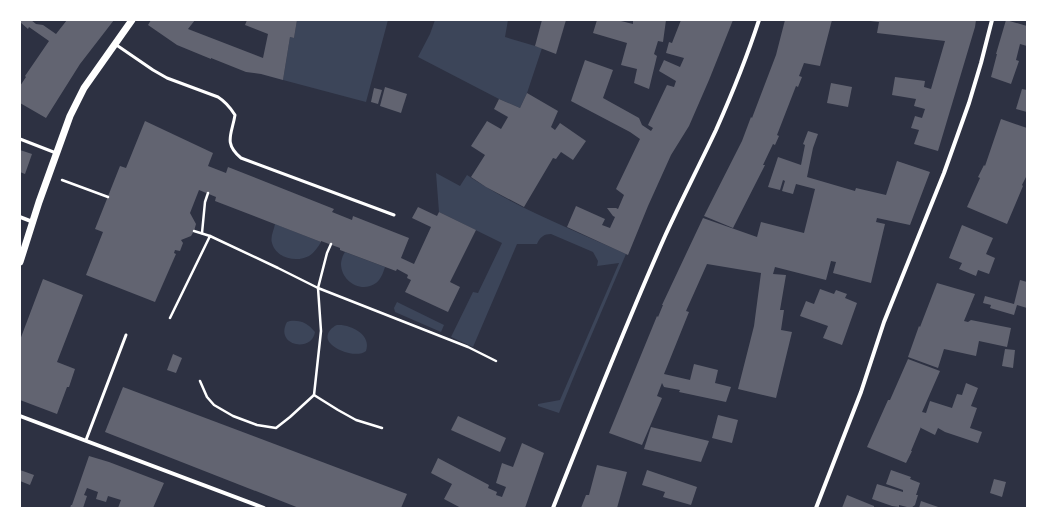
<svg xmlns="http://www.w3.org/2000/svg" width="1047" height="528" font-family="'Times New Roman',serif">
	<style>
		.green { fill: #3c4559 }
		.building { fill: #626471 }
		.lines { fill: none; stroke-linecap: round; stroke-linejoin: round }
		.path { stroke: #fff; stroke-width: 2.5 }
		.service { stroke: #fff; stroke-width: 3 }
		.minor { stroke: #fff; stroke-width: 4 }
		.tertiary { stroke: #fff; stroke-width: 7 }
	</style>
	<rect width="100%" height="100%" fill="#2d3142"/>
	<g class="green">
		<path d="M 297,20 L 388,20 L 366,102 L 283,80 L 290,37 L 294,38 Z"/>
		<path d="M 435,20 L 508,20 L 505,37 L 542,48 L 527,93 L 520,108 L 499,99 L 418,57 L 430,34 Z"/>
		<path d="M 436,173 L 460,186 L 467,175 C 516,208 572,229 626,254 L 577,369 L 559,413 L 538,406 L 538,404 L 560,400 L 619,263 L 597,266 L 598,261 L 593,252 L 551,234 C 544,234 540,237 537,244 L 517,244 L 473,347 L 451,337 L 473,292 L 478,293 L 502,243 L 439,212 Z"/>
		<path d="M 275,224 L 321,242 C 318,247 314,253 309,256 C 296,263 276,258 272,243 C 270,237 274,230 275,224 Z"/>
		<path d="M 345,252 L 385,267 C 383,273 381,279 376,283 C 361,294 341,281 341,264 C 341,260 343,255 345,252 Z"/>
		<path d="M 397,302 L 444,325 L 441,332 L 395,312 L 394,308 Z"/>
		<path d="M 290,321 C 302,320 307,323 315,332 C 312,353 274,346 287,322 Z"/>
		<path d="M 337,325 C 351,324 372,335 366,351 C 358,358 336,351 330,343 C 324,336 330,328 337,325 Z"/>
	</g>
	<g class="building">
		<path d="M 20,20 L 31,20 L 36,24 L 43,25 L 56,34 L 67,20 L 114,20 L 80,64 L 46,118 L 20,103 L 20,86 L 26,77 L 25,76 L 49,41 L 29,27 L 28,29 L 20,22 Z"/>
		<path d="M 151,20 L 195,20 L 188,29 L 263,58 L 268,34 L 245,25 L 247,20 L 297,20 L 294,38 L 290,37 L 283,80 L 261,74 L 246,72 L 211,58 L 211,59 L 177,45 L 148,25 Z"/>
		<path d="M 542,20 L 566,20 L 556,54 L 535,46 Z"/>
		<path d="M 597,20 L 617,20 L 633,24 L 633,20 L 666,20 L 663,42 L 658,41 L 654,54 L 657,56 L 649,89 L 634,83 L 637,69 L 621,65 L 627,43 L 593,33 Z"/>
		<path d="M 681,20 L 733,20 L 709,80 L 689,126 L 671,155 L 648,206 L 628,255 L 567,227 L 576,206 L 605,219 L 602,225 L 610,228 L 615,217 L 613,216 L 607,208 L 616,208 L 618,209 L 624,195 L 616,189 L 640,139 L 630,132 L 571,101 L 585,60 L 613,70 L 603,98 L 639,118 L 642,125 L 651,131 L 653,128 L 648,125 L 667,85 L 674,87 L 676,81 L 659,71 L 664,60 L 680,67 L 684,58 L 666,53 L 669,42 L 672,43 Z"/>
		<path d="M 785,20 L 832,20 L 820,66 L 804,63 L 799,76 L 802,77 L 798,87 L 796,86 L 777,135 L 779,136 L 775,145 L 773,144 L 763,165 L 765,165 L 733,228 L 704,216 L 742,141 L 751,117 L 752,118 L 776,55 Z"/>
		<path d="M 870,20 L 976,20 L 975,27 L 938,151 L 914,144 L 919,130 L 911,128 L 915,116 L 922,118 L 925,109 L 914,106 L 916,99 L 892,95 L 895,77 L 925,81 L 924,87 L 931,89 L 945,41 L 877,33 L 879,22 L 870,21 Z"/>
		<path d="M 1006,20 L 1027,26 L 1027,46 L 1020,44 L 1016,60 L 1019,61 L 1011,84 L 991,77 L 997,54 L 996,54 Z"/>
		<path d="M 831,83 L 852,87 L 848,107 L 827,103 Z"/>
		<path d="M 385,87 L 407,94 L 401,113 L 380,106 Z"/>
		<path d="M 374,88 L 382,90 L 378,104 L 371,102 Z"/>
		<path d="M 1022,89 L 1027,90 L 1027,112 L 1016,109 Z"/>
		<path d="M 527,93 L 558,111 L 551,127 L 555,130 L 560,123 L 586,141 L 573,160 L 561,152 L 556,159 L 553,158 L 524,207 L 486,187 L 471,177 L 485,155 L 471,146 L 487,121 L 501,129 L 508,117 L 494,109 L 499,99 L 520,108 Z"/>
		<path d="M 1001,119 L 1027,128 L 1027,177 L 1026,177 L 1022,185 L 1023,186 L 1007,224 L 967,207 L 980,178 L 978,177 L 984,165 L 985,166 Z"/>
		<path d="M 145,121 L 213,153 L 208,166 L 226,173 L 228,167 L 334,209 L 332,212 L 352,220 L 353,216 L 409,238 L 401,258 L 414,264 L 431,227 L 412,218 L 418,207 L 437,216 L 439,212 L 476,230 L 450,282 L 460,287 L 448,312 L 405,292 L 411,280 L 407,278 L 408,275 L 397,269 L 396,271 L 340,250 L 340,248 L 321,241 L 321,242 L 215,201 L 216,197 L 199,190 L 190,213 L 196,224 L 194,231 L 191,236 L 181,240 L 183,243 L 180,251 L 175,250 L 174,253 L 176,254 L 155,302 L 86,275 L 103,232 L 95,229 L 120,166 L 126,168 Z"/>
		<path d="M 808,131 L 818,134 L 813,148 L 807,177 L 855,191 L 856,188 L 886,195 L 897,161 L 930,172 L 910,225 L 877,218 L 876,222 L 885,224 L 871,283 L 833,273 L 836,262 L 831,261 L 826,280 L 775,267 L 773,274 L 786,275 L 780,310 L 784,310 L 781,330 L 792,332 L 776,398 L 738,389 L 754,326 L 761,273 L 707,264 L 686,311 L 689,312 L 664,374 L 690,380 L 694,364 L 718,370 L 715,383 L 731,387 L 726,402 L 679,392 L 680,390 L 664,387 L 662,383 L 657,396 L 662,398 L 642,445 L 609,433 L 657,316 L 658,317 L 663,305 L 662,305 L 703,218 L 757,237 L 761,222 L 804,233 L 815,189 L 796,184 L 793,194 L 782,191 L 785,181 L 783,180 L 780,190 L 768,187 L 778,157 L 801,165 L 805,145 L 803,144 Z"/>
		<path d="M 20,150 L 32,154 L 25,174 L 20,172 Z"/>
		<path d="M 962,225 L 993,238 L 986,254 L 995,258 L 989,274 L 978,270 L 976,276 L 959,269 L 962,263 L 949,258 Z"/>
		<path d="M 43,279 L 83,295 L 57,362 L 75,369 L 69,387 L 67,387 L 57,414 L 20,400 L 20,340 Z"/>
		<path d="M 1020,280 L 1027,282 L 1027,308 L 1017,305 L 1014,315 L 990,308 L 991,305 L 983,303 L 985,296 L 1014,304 Z"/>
		<path d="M 937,283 L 975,294 L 964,321 L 968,322 L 971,320 L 1011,328 L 1007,347 L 979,341 L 976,356 L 944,349 L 938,368 L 908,357 L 919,326 L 920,327 Z"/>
		<path d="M 820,289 L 834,294 L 836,290 L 847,294 L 845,298 L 857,303 L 842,345 L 823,338 L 828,326 L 800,316 L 806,301 L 814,304 Z"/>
		<path d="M 1005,349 L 1015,350 L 1013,368 L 1002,366 Z"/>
		<path d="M 173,354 L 182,358 L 176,373 L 167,370 Z"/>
		<path d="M 908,359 L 940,371 L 922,412 L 926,413 L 930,401 L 952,408 L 957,394 L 962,395 L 966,383 L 978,388 L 971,406 L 977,408 L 970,428 L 982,432 L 978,443 L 945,432 L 938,428 L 935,435 L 921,428 L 921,427 L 911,451 L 912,451 L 906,463 L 867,447 L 888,400 L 890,400 Z"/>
		<path d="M 123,387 L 407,494 L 401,508 L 299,508 L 105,432 Z"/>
		<path d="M 718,415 L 738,420 L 732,443 L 712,438 Z"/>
		<path d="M 458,416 L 506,438 L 500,452 L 451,430 Z"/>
		<path d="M 651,427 L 709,441 L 701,462 L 644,449 Z"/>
		<path d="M 522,443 L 544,453 L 525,508 L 461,508 L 444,499 L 452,484 L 431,473 L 438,458 L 489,485 L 488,488 L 497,492 L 496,495 L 502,497 L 506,487 L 496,483 L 502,463 L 513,467 Z"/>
		<path d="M 89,456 L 109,462 L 164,483 L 153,508 L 118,508 L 121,500 L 108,496 L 106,502 L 96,499 L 98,492 L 87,488 L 84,495 L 87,496 L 83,508 L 70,508 L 71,505 L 72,505 Z"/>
		<path d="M 597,465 L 627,472 L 617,508 L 581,508 L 586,495 L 589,495 Z"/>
		<path d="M 20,470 L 34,475 L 30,485 L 20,481 Z"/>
		<path d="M 647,470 L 697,487 L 691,505 L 663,497 L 665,492 L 642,485 Z"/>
		<path d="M 891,470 L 911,477 L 910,479 L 920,483 L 916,495 L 918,495 L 915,505 L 911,508 L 899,505 L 899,507 L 892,506 L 872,499 L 877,484 L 903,492 L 903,490 L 886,484 Z"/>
		<path d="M 994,479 L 1006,482 L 1002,497 L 990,493 Z"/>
		<path d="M 847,495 L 874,506 L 874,508 L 842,508 Z"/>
		<path d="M 921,501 L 941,508 L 919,508 Z"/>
	</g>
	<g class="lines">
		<g class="path">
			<path d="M 62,180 L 108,197"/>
			<path d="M 194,231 L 210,236"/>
			<path d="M 202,233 L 205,202 L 208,193"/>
			<path d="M 331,244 L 327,253 L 318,288 L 468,347 L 496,361"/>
			<path d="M 170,318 L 210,236 L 278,268 L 318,288 L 321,331 L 314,395 L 338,410 L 356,420 L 382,428"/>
			<path d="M 200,381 L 207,397 L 214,405 L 233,416 L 257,425 L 276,428 L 290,417 L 314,395"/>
		</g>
		<g class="service">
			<path d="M 115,44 L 153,70 L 167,78 L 218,97 C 226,102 230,107 235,115 C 232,134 223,143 241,158 L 394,215"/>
			<path d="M 20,139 L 56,153"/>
			<path d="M 86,440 L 126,335"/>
		</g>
		<g class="minor">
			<path d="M 20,217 L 33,222"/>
			<path d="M 20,416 L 264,508"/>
			<path d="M 553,508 C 589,417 625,326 665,236 C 681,201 699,166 716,130 C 732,94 747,57 759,20"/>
			<path d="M 816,508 L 861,392 L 884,322 L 944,173 L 969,103 L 981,63 L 992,20"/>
		</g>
		<path class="tertiary" d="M 20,262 L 39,202 L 70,116 L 84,88 L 132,20"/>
	</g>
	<rect width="1047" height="528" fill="none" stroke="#ffffff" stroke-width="42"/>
</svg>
